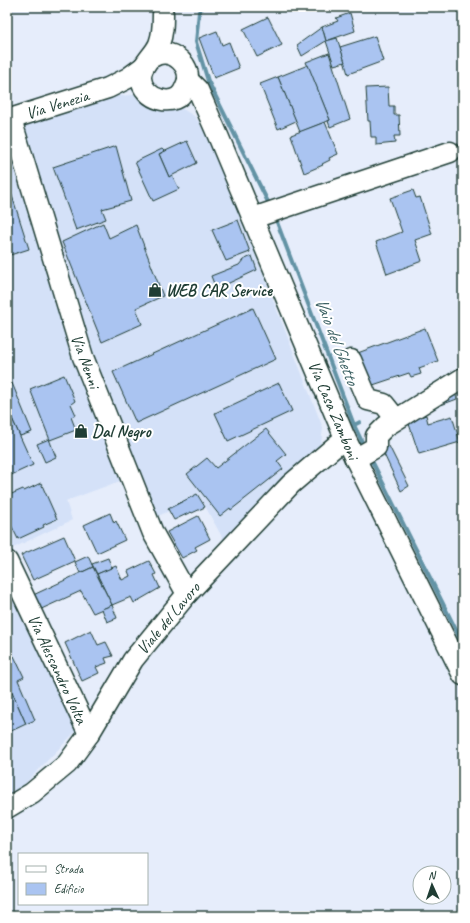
<svg xmlns="http://www.w3.org/2000/svg" width="470" height="923" font-family="Caveat,sans-serif">
	<style>
		.built { fill: #d4e1f8 }
		.lines { fill: none; stroke-linecap: round; stroke-linejoin: round }
		.stream { stroke: #6393a5; stroke-width: 4 }
		.building { fill: #aac4f1; stroke: #1f3d34 }
		.minor-casing { stroke: #1f3d34; stroke-width: 23 }
		.minor { stroke: #fff; stroke-width: 20 }
		.labels { text-anchor: middle; stroke-width: 4; stroke-linejoin: round; paint-order: stroke }
		.street-label { font-size: 17px; fill: #1f3d34; stroke: #fff }
		.poi-label { font-size: 17px; font-weight: bold; fill: #1f3d34; stroke: #fff; text-anchor: start }
		.water-label { font-size: 18px; font-style: italic; fill: #3c6163; stroke: #fff }
	</style>
	<rect width="100%" height="100%" fill="#e6edfb"/>
	<filter id="ink" filterUnits="userSpaceOnUse"><feTurbulence type="fractalNoise" baseFrequency=".025" numOctaves="2"/><feDisplacementMap in="SourceGraphic" scale="8" xChannelSelector="R" yChannelSelector="G"/><feConvolveMatrix kernelMatrix="1 2 1 2 8 2 1 2 1" color-interpolation-filters="sRGB"/></filter>
	<g filter="url(#ink)">
		<path class="built" d="M 134,95 L 153,108 L 167,107 L 181,108 L 194,116 L 208,133 L 323,428 L 320,451 L 226,544 L 200,497 L 156,517 L 128,478 L 66,501 L 72,520 L 9,550 L 80,727 L 7,802 L 7,127 L 114,96 Z"/>
		<g class="lines">
			<g class="stream">
				<path d="M 202,7 L 199,12 L 196,42 L 208,81 L 270,206"/>
				<path d="M 275,217 L 354,425 L 365,448"/>
				<path d="M 354,425 L 360,422"/>
				<path d="M 370,457 L 463,644"/>
			</g>
		</g>
		<g class="building">
			<path d="M 350,13 L 355,31 L 326,41 L 322,27 L 338,21 L 336,18 Z"/>
			<path d="M 268,17 L 282,45 L 257,57 L 243,29 Z"/>
			<path d="M 322,27 L 326,41 L 302,56 L 297,45 Z"/>
			<path d="M 217,31 L 222,45 L 229,42 L 239,68 L 214,78 L 199,38 Z"/>
			<path d="M 375,36 L 383,61 L 348,74 L 340,47 Z"/>
			<path d="M 337,38 L 345,62 L 334,65 L 326,41 Z"/>
			<path d="M 329,53 L 350,119 L 330,127 L 328,121 L 330,120 L 306,62 Z"/>
			<path d="M 308,65 L 330,120 L 300,132 L 278,77 Z"/>
			<path d="M 278,77 L 296,121 L 278,129 L 260,84 Z"/>
			<path d="M 388,87 L 389,106 L 394,106 L 394,115 L 399,115 L 400,136 L 394,136 L 395,143 L 376,145 L 376,137 L 371,137 L 370,121 L 368,121 L 366,88 Z"/>
			<path d="M 325,122 L 338,154 L 329,158 L 330,160 L 322,164 L 323,165 L 304,173 L 291,135 Z"/>
			<path d="M 187,141 L 197,163 L 169,177 L 159,154 Z"/>
			<path d="M 116,146 L 131,201 L 102,209 L 106,219 L 76,230 L 53,167 Z"/>
			<path d="M 162,149 L 164,151 L 159,154 L 169,177 L 172,175 L 179,189 L 153,201 L 135,162 Z"/>
			<path d="M 7,180 L 29,249 L 7,256 Z"/>
			<path d="M 413,190 L 416,198 L 420,197 L 432,234 L 415,240 L 422,261 L 387,274 L 376,242 L 402,232 L 390,198 Z"/>
			<path d="M 238,220 L 250,252 L 226,261 L 212,230 Z"/>
			<path d="M 103,223 L 109,238 L 136,225 L 163,296 L 136,308 L 142,324 L 102,342 L 62,242 Z"/>
			<path d="M 252,256 L 257,270 L 216,289 L 211,276 L 239,265 L 243,260 Z"/>
			<path d="M 253,308 L 276,359 L 136,423 L 113,372 Z"/>
			<path d="M 425,328 L 438,361 L 419,368 L 421,374 L 411,377 L 409,373 L 367,387 L 355,354 Z"/>
			<path d="M 64,375 L 75,401 L 71,404 L 76,415 L 71,417 L 76,430 L 50,440 L 30,389 Z"/>
			<path d="M 12,383 L 32,432 L 20,436 L 9,412 L 7,412 L 7,385 Z"/>
			<path d="M 279,383 L 292,411 L 228,441 L 215,413 Z"/>
			<path d="M 453,384 L 457,399 L 433,408 Z"/>
			<path d="M 7,412 L 9,412 L 33,465 L 7,477 Z"/>
			<path d="M 426,415 L 428,423 L 452,416 L 460,442 L 419,454 L 408,421 Z"/>
			<path d="M 266,429 L 286,454 L 277,461 L 283,469 L 231,510 L 230,508 L 220,516 L 187,474 L 207,458 L 216,468 Z"/>
			<path d="M 49,439 L 56,457 L 45,462 L 37,444 Z"/>
			<path d="M 389,446 L 409,486 L 401,491 L 383,452 Z"/>
			<path d="M 41,483 L 57,519 L 43,525 L 44,527 L 18,539 L 7,517 L 7,496 L 23,489 L 24,491 Z"/>
			<path d="M 197,494 L 205,507 L 192,513 L 191,512 L 174,520 L 168,509 Z"/>
			<path d="M 110,513 L 114,523 L 116,521 L 125,540 L 97,553 L 84,525 Z"/>
			<path d="M 198,516 L 210,539 L 195,547 L 197,550 L 182,558 L 167,532 Z"/>
			<path d="M 64,536 L 75,561 L 33,580 L 21,555 Z"/>
			<path d="M 88,556 L 93,567 L 80,573 L 75,562 Z"/>
			<path d="M 108,558 L 112,568 L 97,574 L 92,564 Z"/>
			<path d="M 149,561 L 156,574 L 154,575 L 160,588 L 134,603 L 131,597 L 112,605 L 97,574 L 116,566 L 122,580 L 130,576 L 128,571 Z"/>
			<path d="M 93,567 L 112,605 L 93,613 L 81,591 L 37,611 L 29,597 Z"/>
			<path d="M 112,605 L 117,618 L 107,622 L 102,609 Z"/>
			<path d="M 91,630 L 98,645 L 106,642 L 113,656 L 105,658 L 107,663 L 96,667 L 99,673 L 82,681 L 65,643 Z"/>
			<path d="M 14,656 L 24,677 L 18,680 L 35,720 L 26,724 L 12,692 L 7,694 L 7,659 Z"/>
			<path d="M 12,692 L 26,724 L 7,733 L 7,694 Z"/>
		</g>
		<g class="lines">
			<defs>
				<g id="minor">
					<path d="M 152,57 C 155,56 158,54 160,54 C 175,51 189,65 188,79 C 188,82 186,85 185,88 C 177,110 142,100 141,78 C 140,65 154,56 159,44 C 163,34 163,24 163,14"/>
					<path d="M 188,80 L 198,90 L 219,138 L 345,438 L 463,675"/>
					<path d="M 11,119 L 83,357 L 153,533 L 187,594"/>
					<path d="M 7,120 L 108,88 L 128,78 L 143,67"/>
					<path d="M 253,218 L 450,152"/>
					<path d="M 351,360 L 368,400 L 384,404 L 396,419"/>
					<path d="M 355,459 L 376,447 L 376,436 L 386,426 L 463,378"/>
					<path d="M 7,561 L 89,734"/>
					<path d="M 7,808 L 32,793 L 67,764 L 89,734 L 133,660 L 187,594 L 291,484 L 345,438"/>
				</g>
			</defs>
			<use href="#minor" class="minor-casing"/>
			<use href="#minor" class="minor"/>
		</g>
	</g>
	<defs>
		<symbol id="shop-bare" viewBox="-9 -9 18 18"><path d="M-5-2.5h2.3a2.7 3.5 0 0 1 5.4 0H5L5.5 6h-11ZM-1.5-2.5h3a1.5 2.3 0 0 0-3 0Z" fill="#1f3d34" stroke="#fff" stroke-width="2.5" paint-order="stroke"/></symbol>
	</defs>
	<g fill-rule="evenodd">
		<use href="#shop-bare" x="145" y="280" width="20" height="20"/>
		<use href="#shop-bare" x="71" y="421" width="20" height="20"/>
	</g>
	<g class="labels">
		<g class="street-label">
			<text transform="translate(57 104) rotate(-17)" y="6">Via Venezia</text>
			<text transform="translate(86 361) rotate(70)" y="6">Via Nenni</text>
			<text transform="translate(334 410) rotate(67)" y="6">Via Casa Zamboni</text>
			<text transform="translate(168 618) rotate(-50)" y="6">Viale del Lavoro</text>
			<text transform="translate(58 669) rotate(65)" y="6">Via Alessandro Volta</text>
		</g>
		<g class="poi-label">
			<text x="166" y="296">WEB CAR Service</text>
			<text x="92" y="437">Dal Negro</text>
		</g>
		<g class="water-label">
			<text transform="translate(337 341) rotate(69)" y="6">Vaio del Ghetto</text>
		</g>
	</g>
	<rect width="470" height="923" fill="none" stroke="#fff" stroke-width="24"/>
	<rect x="12" y="12" width="446" height="899" fill="none" stroke="#1f3d34" stroke-width="1.5" filter="url(#ink)"/>
	<rect x="18" y="853" width="130" height="52" fill="#ffffff" stroke="#a5b1ae"/>
	<rect x="26" y="866" width="20" height="6" fill="#ffffff" stroke="#a5b1ae"/>
	<text x="54" y="873" font-size="12" fill="#1f3d34">Strada</text>
	<rect x="26" y="883" width="20" height="12" fill="#aac4f1" stroke="#a5b1ae"/>
	<text x="54" y="893" font-size="12" fill="#1f3d34">Edificio</text>
	<g transform="translate(432 885) rotate(357)"><circle r="19" fill="#ffffff" stroke="#a5b1ae"/>
	<path d="M0-3L7 15L0 10L-7 15Z" fill="#1f3d34"/>
	<text y="-6" font-size="11" font-weight="bold" text-anchor="middle" fill="#1f3d34">N</text>
	</g>
</svg>
